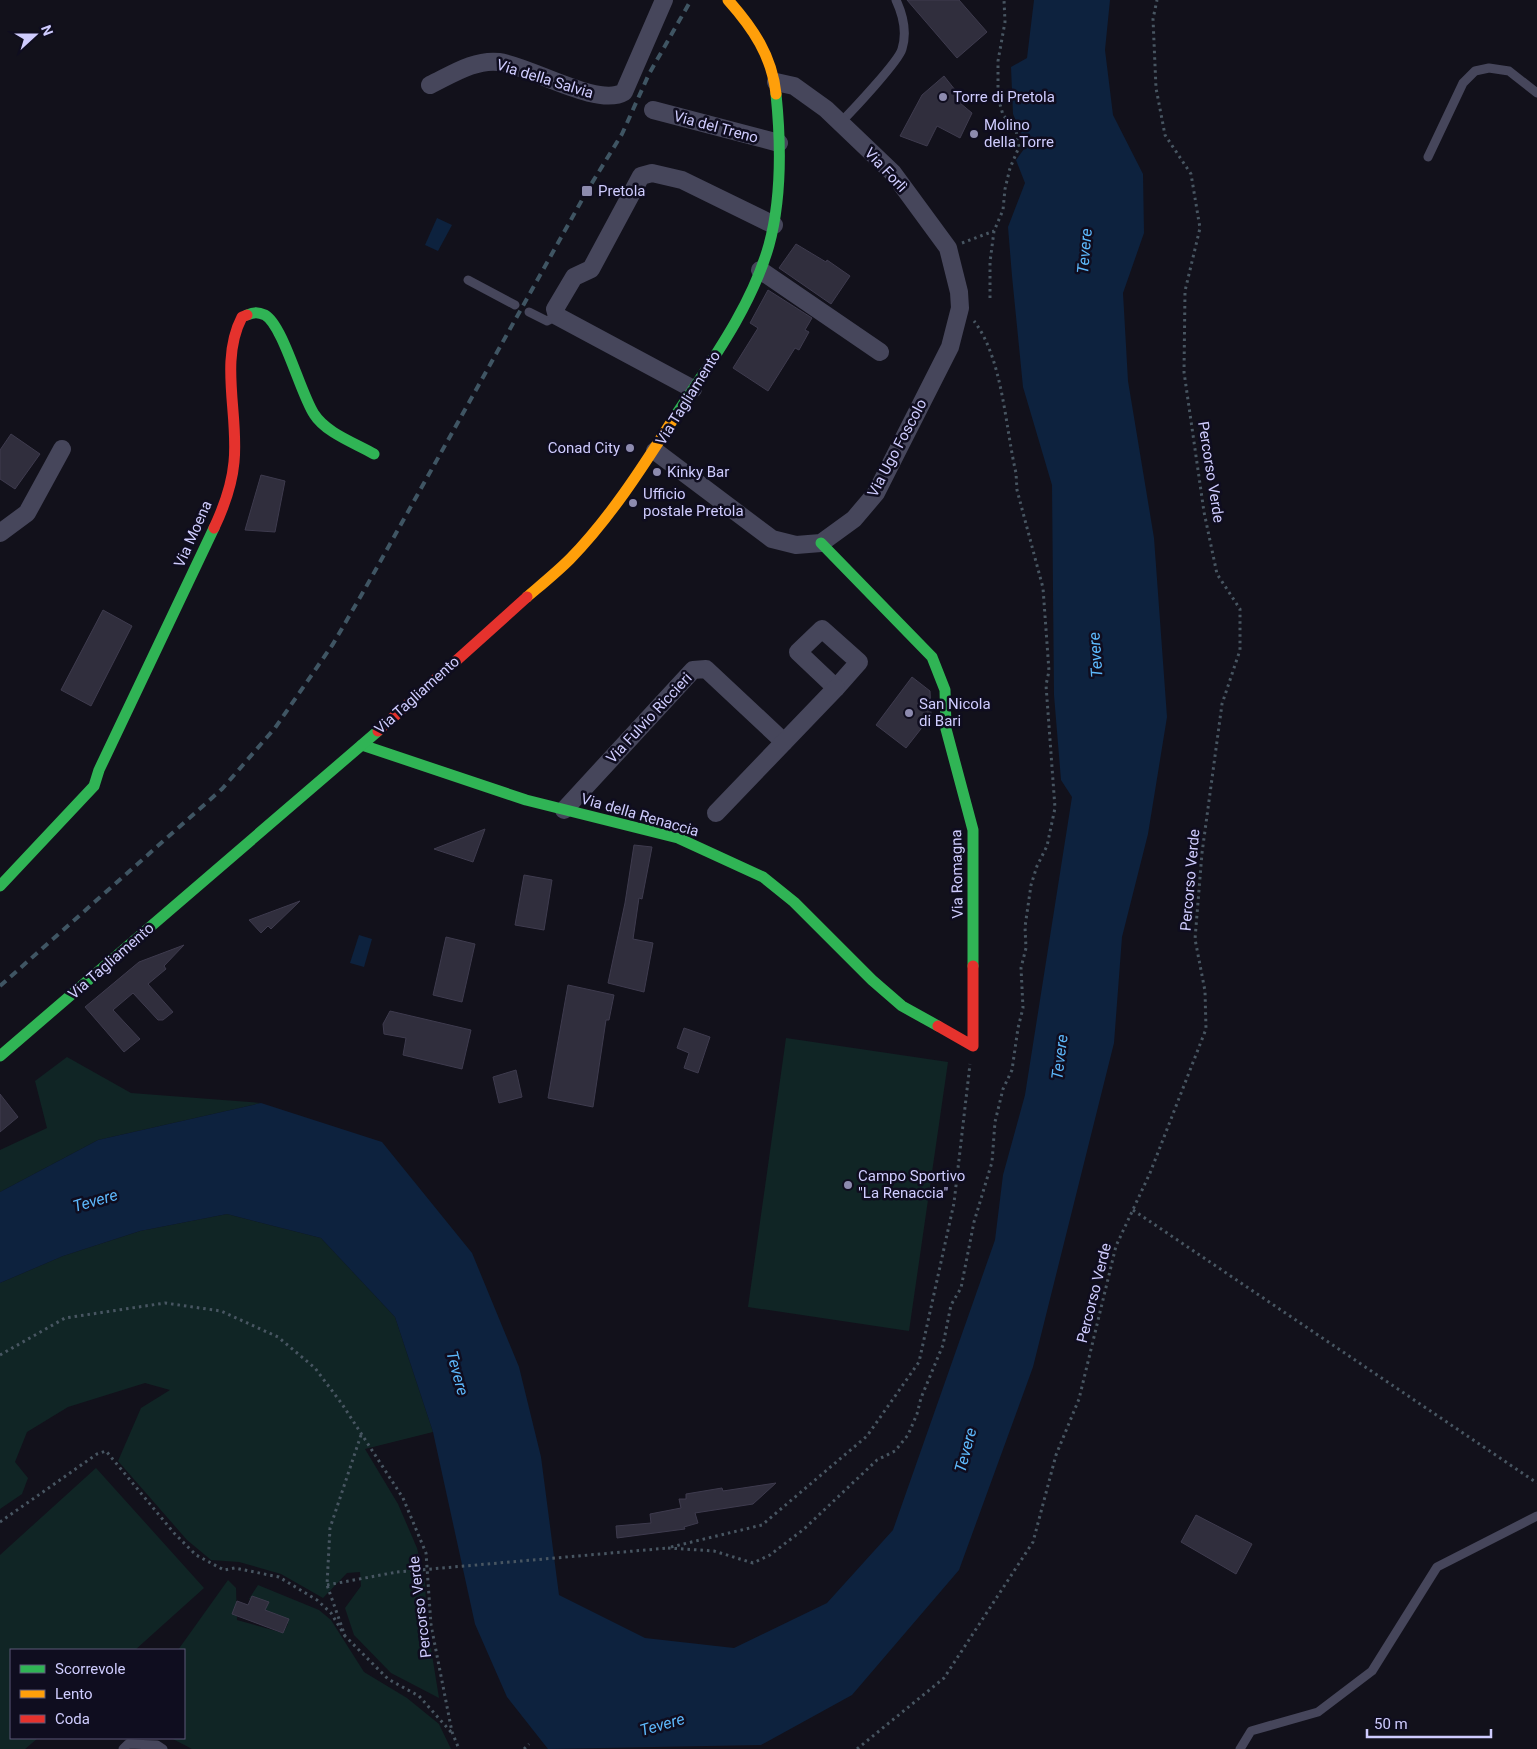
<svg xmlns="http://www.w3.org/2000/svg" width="1537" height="1749" font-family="Roboto,sans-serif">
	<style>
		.green { fill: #102525 }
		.water { fill: #0d223e }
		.building { fill: #302e3d; stroke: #3e3b4e }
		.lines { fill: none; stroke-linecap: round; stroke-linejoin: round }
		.path { stroke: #485662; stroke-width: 3; stroke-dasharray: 2.5 4; stroke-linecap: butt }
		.lane { stroke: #46465b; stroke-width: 9 }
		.street { stroke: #46465b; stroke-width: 18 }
		.fast { stroke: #30b455; stroke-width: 11 }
		.slow { stroke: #ff9f0a; stroke-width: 11 }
		.jam { stroke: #e5322d; stroke-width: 11 }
		.rail { stroke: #3f5563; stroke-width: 4; stroke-dasharray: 8 6; stroke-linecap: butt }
		.path-bridge { stroke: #485662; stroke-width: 3; stroke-dasharray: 2.5 4; stroke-linecap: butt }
		.poi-dot { fill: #8d8baf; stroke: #0f0d1f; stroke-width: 2 }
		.labels { text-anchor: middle; stroke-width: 5; stroke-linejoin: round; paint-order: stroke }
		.street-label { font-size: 15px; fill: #cfccfe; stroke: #0f0d1f }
		.poi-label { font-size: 15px; fill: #cfccfe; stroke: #0f0d1f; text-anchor: start }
		.water-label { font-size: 16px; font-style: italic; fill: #5db8fb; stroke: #0f0d1f }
	</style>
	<rect width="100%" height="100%" fill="#12111b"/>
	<g class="green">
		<path d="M 786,1038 L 948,1062 L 909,1331 L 748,1307 Z"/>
		<path d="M 67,1057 L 131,1093 L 261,1103 L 98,1140 L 0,1192 L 0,1150 L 47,1128 L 35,1081 Z"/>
		<path d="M 227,1214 L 321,1238 L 395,1317 L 433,1432 L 365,1449 L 398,1504 L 417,1548 L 425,1582 L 427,1624 L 439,1698 L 391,1673 L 354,1635 L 345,1608 L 361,1586 L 360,1572 L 347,1573 L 323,1598 L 281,1574 L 239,1562 L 211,1560 L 187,1540 L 118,1461 L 141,1408 L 170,1390 L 145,1383 L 68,1407 L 27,1432 L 15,1462 L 28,1478 L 22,1494 L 0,1509 L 0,1283 L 63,1256 L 140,1231 Z"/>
		<path d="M 96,1468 L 204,1588 L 135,1650 L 11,1650 L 11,1738 L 38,1738 L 25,1749 L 0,1749 L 0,1555 Z"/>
		<path d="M 228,1580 L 236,1588 L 237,1620 L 283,1633 L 288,1624 L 249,1599 L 258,1585 L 319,1610 L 331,1620 L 364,1672 L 407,1698 L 439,1724 L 451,1749 L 192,1749 L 171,1738 L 184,1738 L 184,1650 L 178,1650 Z"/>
	</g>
	<g class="water">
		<path d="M 1034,0 L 1110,0 L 1105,50 L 1113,115 L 1143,174 L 1144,233 L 1123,293 L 1128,381 L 1154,538 L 1167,717 L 1148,834 L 1122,937 L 1114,1043 L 1033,1367 L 959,1570 L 852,1695 L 761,1745 L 548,1749 L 507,1697 L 475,1624 L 433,1432 L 395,1317 L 321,1238 L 227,1214 L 140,1231 L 63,1256 L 0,1283 L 0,1192 L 98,1140 L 261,1103 L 382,1142 L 472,1253 L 519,1367 L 541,1457 L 559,1595 L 645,1638 L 734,1648 L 827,1603 L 893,1530 L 995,1240 L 1003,1175 L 1025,1095 L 1072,797 L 1061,780 L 1054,695 L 1052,485 L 1023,387 L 1012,276 L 1008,227 L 1025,183 L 1016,160 L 1024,149 L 1020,130 L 1013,114 L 1011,67 L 1027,58 Z"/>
		<path d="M 437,218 L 452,225 L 438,251 L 425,245 Z"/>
		<path d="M 359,935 L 372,939 L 364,967 L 350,963 Z"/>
	</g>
	<g class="building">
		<path d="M 907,0 L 959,0 L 987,32 L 957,58 Z"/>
		<path d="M 944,76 L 963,100 L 960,103 L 972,113 L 960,138 L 937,126 L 927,146 L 900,136 L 922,95 Z"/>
		<path d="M 796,244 L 826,262 L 827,260 L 850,276 L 831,304 L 779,268 Z"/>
		<path d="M 768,290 L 812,318 L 805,330 L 809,332 L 799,350 L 795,348 L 768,391 L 733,368 L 758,328 L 750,323 Z"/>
		<path d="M 11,434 L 40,454 L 15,489 L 0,479 L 0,450 Z"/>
		<path d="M 261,475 L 285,481 L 275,532 L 245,530 Z"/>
		<path d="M 103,610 L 132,626 L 91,706 L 61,690 Z"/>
		<path d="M 912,677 L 930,691 L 931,716 L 906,748 L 876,725 Z"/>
		<path d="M 485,829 L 473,862 L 434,849 Z"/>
		<path d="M 634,845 L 652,847 L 642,899 L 639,898 L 633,939 L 653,943 L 644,992 L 608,983 L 625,903 Z"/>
		<path d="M 524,875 L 552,880 L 544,930 L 515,925 Z"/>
		<path d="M 300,901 L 271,929 L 268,926 L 261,933 L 249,920 Z"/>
		<path d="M 446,937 L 475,944 L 462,1002 L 433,995 Z"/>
		<path d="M 184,945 L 164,966 L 166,969 L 148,984 L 173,1012 L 163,1020 L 158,1020 L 133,993 L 113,1010 L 140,1039 L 124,1052 L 85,1007 L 139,962 Z"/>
		<path d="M 568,985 L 614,995 L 609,1020 L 606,1020 L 593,1107 L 548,1098 Z"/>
		<path d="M 390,1011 L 471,1030 L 462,1069 L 403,1055 L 406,1038 L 384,1034 L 383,1024 Z"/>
		<path d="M 684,1028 L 710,1037 L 698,1073 L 684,1068 L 689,1053 L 677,1048 Z"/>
		<path d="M 516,1070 L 522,1097 L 499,1103 L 493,1077 Z"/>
		<path d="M 0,1094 L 18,1117 L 0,1132 Z"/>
		<path d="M 776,1483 L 753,1504 L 695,1513 L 698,1523 L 684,1527 L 685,1529 L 617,1538 L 616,1526 L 651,1523 L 650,1514 L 681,1508 L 679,1499 L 686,1499 L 686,1494 L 722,1488 L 723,1491 Z"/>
		<path d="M 1196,1515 L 1252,1544 L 1236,1574 L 1181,1542 Z"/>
		<path d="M 252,1596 L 269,1602 L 265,1610 L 289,1619 L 283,1633 L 232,1614 L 237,1601 L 248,1605 Z"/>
	</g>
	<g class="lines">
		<g class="path">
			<path d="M 962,243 L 994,231"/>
			<path d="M 990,298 L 990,262 L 994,231 L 1003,210 L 1005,189 L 1010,168 L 1019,147 L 1016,130 L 1003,115 L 998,97 L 998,61 L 1005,22 L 1004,0"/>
			<path d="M 1133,1210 L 1537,1483"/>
			<path d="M 0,1355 L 65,1318 L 165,1303 L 221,1311 L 278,1337 L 315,1368 L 342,1404 L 403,1498 L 426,1553 L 431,1625 L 452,1732 L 459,1749"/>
			<path d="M 361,1435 L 330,1528 L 327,1585 L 345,1636 L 388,1679 L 419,1696 L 451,1732"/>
			<path d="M 0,1522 L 97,1454 L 106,1451 L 174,1533 L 196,1555 L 224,1570 L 235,1568 L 279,1577 L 317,1600 L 331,1613 L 345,1636"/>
			<path d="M 671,1547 L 762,1525 L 867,1436 L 919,1362 L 954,1203 L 970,1064"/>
			<path d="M 668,1548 L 714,1551 L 753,1563 L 770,1555 L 804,1529 L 877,1460 L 895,1451 L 908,1435 L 917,1414 L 921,1398 L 943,1345 L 951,1305 L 961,1288 L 974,1222 L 992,1162 L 995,1122 L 1003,1089 L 1012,1070 L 1018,1028 L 1023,1008 L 1021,968 L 1026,948 L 1025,927 L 1031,885 L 1037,866 L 1047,846 L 1055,808 L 1046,685 L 1049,671 L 1043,588 L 1017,490 L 1016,473 C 1005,426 1003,359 974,321"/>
			<path d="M 327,1585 L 397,1572"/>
			<path d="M 524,1749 L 529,1744"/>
			<path d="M 857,1749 L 944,1678 L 1033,1542 L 1056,1455 L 1079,1399 L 1116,1246 L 1150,1173 L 1206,1029 L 1205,991 L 1195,939 L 1202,853 L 1222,704 L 1240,650 L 1240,609 L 1217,574 L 1204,512 L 1184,372 L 1185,291 L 1200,228 L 1191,174 L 1165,135 L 1156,88 L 1153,19 L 1157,0"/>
		</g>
		<g class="lane">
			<path d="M 840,123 C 852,111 899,61 902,49 C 907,33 903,15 896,0"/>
			<path d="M 1428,157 L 1463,83 L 1475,71 L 1489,68 L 1509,71 L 1537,93"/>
			<path d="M 468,280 L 515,305"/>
			<path d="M 529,312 L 547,321 L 557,316"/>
			<path d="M 123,1749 L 128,1744 L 157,1745 L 163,1749"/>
			<path d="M 1240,1749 L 1251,1731 L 1318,1712 L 1372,1671 L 1437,1567 L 1537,1516"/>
		</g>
		<g class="street">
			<path d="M 430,85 C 451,75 475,59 499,62 C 530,66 598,108 624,92 L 664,0"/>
			<path d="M 653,110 L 779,143"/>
			<path d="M 760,270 L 880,352"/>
			<path d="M 693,389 L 557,316 L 555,309 L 574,277 L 591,269 L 641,176 L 652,173 L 682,180 L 774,225"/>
			<path d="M 655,451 L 772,539 L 796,545 L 821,543 L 854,519 L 876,493 L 950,347 L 960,308 L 959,292 L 948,248 L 893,173 L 826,109 L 794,86 L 776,82"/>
			<path d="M 0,533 L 27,513 L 62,449"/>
			<path d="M 822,629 L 859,662 L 836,688 L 798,652 Z"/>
			<path d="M 564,810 L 693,670 L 706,669 L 784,742"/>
			<path d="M 716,813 L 836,688"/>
		</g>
		<g class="fast">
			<path d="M 247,315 C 254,312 258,312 265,315 C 283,325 301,395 314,414 C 326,433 355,443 374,454"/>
			<path d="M 672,421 C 708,366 751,309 769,245 C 782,197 781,143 776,94"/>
			<path d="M 821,543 L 932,657 L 945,690 L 946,729 L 973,830 L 973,966"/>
			<path d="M 362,745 L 526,800 L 678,838 L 763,877 L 794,902 L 872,980 L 902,1006 L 938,1026"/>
			<path d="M 0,886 L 94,786 L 99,770 L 214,528"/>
			<path d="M 0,1056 L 378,731"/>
		</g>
		<g class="slow">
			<path d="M 728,0 C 753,28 772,56 776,94"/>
			<path d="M 527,597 C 541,585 557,572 570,559 C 610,518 642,468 672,421"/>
		</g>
		<g class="jam">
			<path d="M 214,528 C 223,509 232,484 234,462 C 239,415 219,361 242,317 L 247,315"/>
			<path d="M 378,731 L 527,597"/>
			<path d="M 938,1026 L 973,1046 L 973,966"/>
		</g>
		<path class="rail" d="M 0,986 L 222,789 L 275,728 L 333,644 L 366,587 L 587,191 L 622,134 L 649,74 L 691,0"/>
		<path class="path-bridge" d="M 397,1572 L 668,1548"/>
	</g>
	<g class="poi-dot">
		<circle cx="943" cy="97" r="5"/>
		<circle cx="974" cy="134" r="5"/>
		<rect x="581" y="185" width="12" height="12" rx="2.5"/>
		<circle cx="630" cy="448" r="5"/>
		<circle cx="657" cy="472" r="5"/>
		<circle cx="633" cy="503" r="5"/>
		<circle cx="909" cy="713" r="5"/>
		<circle cx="848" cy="1185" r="5"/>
	</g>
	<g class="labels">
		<g class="street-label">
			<text transform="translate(545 79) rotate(17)" y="5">Via della Salvia</text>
			<text transform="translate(716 127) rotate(15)" y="5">Via del Treno</text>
			<text transform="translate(886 170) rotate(47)" y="5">Via Forlì</text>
			<text transform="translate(688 398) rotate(-58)" y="5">Via Tagliamento</text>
			<text transform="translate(897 448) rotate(-62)" y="5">Via Ugo Foscolo</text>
			<text transform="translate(1211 472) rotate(81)" y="5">Percorso Verde</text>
			<text transform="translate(193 534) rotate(-66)" y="5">Via Moena</text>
			<text transform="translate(417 695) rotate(-42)" y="5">Via Tagliamento</text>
			<text transform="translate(649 718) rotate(-47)" y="5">Via Fulvio Riccieri</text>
			<text transform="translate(640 815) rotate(16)" y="5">Via della Renaccia</text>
			<text transform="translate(957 874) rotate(-91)" y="5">Via Romagna</text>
			<text transform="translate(1190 880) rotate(-85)" y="5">Percorso Verde</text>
			<text transform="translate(111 961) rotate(-41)" y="5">Via Tagliamento</text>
			<text transform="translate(1094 1293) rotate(-76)" y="5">Percorso Verde</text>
			<text transform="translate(420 1607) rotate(-97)" y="5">Percorso Verde</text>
		</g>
		<g class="poi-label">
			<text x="953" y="102">Torre di Pretola</text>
			<text x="984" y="130">Molino<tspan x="984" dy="17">della Torre</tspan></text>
			<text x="598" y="196">Pretola</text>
			<text x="620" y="453" text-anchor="end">Conad City</text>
			<text x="667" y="477">Kinky Bar</text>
			<text x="643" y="499">Ufficio<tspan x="643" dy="17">postale Pretola</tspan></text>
			<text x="919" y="709">San Nicola<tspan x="919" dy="17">di Bari</tspan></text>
			<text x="858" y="1181">Campo Sportivo<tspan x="858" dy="17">"La Renaccia"</tspan></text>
		</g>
		<g class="water-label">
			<text transform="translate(1084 251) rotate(-85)" y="6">Tevere</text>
			<text transform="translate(1095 655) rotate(-94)" y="6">Tevere</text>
			<text transform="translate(1059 1057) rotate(-83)" y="6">Tevere</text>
			<text transform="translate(95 1200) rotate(-16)" y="6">Tevere</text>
			<text transform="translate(458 1373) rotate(75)" y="6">Tevere</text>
			<text transform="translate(965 1450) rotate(-75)" y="6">Tevere</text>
			<text transform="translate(662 1724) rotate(-16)" y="6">Tevere</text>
		</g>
	</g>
	<rect x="10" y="1649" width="175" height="90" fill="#0f0d1f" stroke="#5c5978"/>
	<rect x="20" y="1665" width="25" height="8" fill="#30b455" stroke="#5c5978"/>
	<text x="55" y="1674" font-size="15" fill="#cfccfe">Scorrevole</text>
	<rect x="20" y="1690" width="25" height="8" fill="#ff9f0a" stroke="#5c5978"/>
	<text x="55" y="1699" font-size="15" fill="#cfccfe">Lento</text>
	<rect x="20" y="1715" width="25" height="8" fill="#e5322d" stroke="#5c5978"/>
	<text x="55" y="1724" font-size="15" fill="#cfccfe">Coda</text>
	<g transform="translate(35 35) rotate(69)" stroke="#0f0d1f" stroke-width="4" paint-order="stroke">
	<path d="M0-4L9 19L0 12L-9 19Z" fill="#cfccfe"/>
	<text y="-8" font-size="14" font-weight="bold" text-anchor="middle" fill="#cfccfe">N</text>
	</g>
	<path d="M1367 1729v8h124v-8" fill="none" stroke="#cfccfe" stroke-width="2.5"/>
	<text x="1374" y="1729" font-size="15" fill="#cfccfe" stroke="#0f0d1f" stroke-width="4" paint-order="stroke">50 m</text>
</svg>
